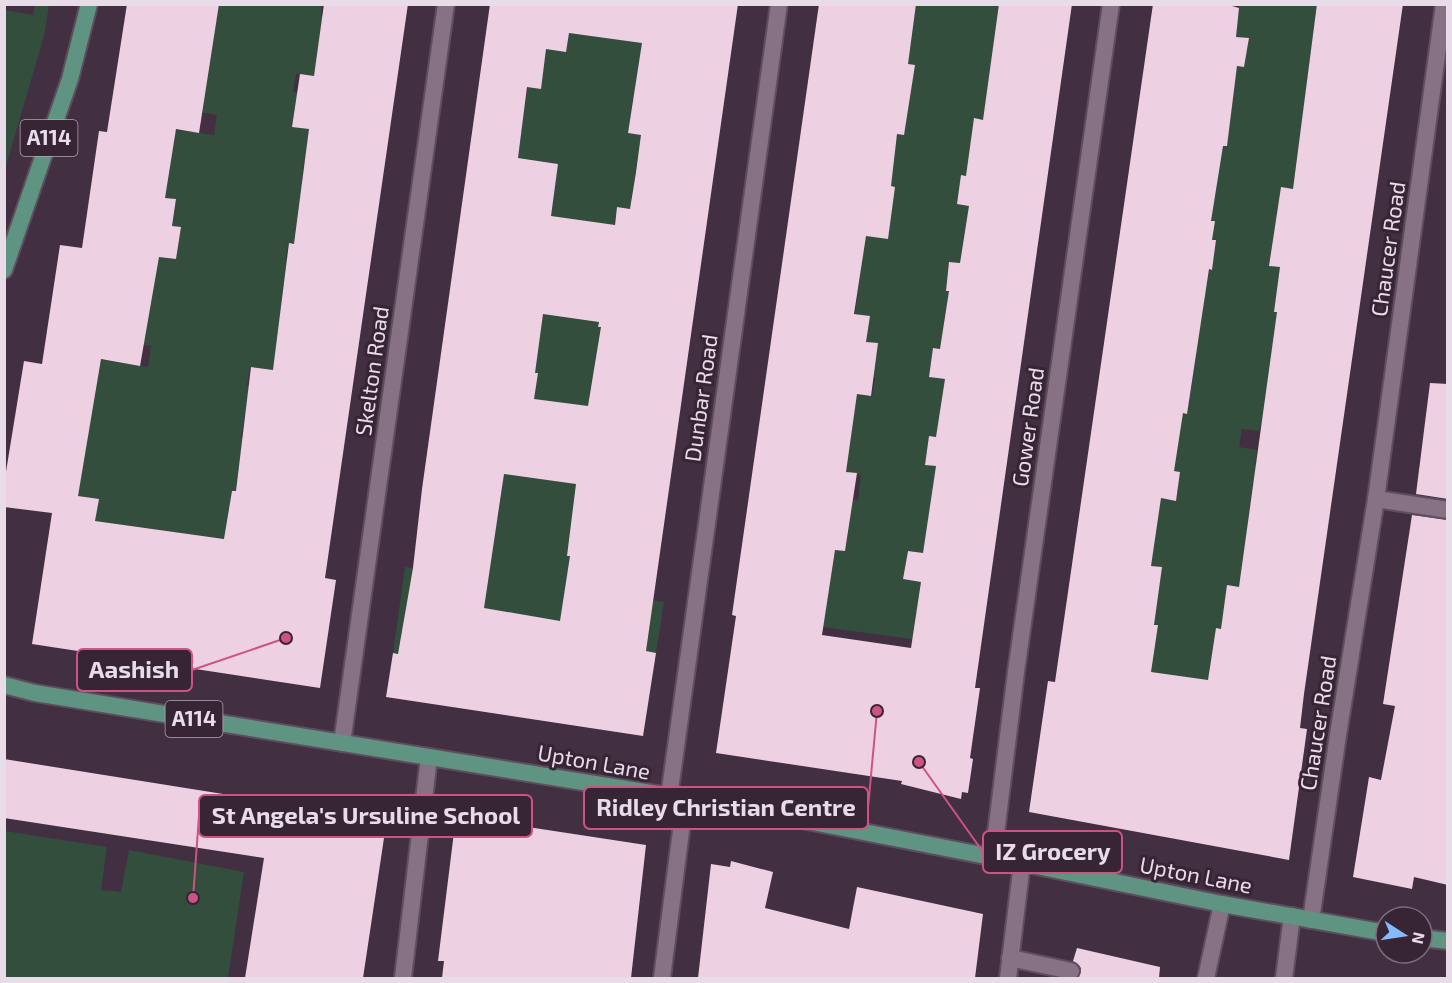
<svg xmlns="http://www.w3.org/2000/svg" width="1452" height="983" font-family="'Exo 2',sans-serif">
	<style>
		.green { fill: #334e3c }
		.building { fill: #edd1e3; fill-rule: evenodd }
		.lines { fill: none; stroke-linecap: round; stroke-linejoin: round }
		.service-casing { stroke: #5e4e5d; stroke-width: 20 }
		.minor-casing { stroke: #5e4e5d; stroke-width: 20 }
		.primary-casing { stroke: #5e4e5d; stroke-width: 20 }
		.service { stroke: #877285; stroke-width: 16 }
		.minor { stroke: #877285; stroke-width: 16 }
		.primary { stroke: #5f9382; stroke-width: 16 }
		.labels { text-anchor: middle; stroke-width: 6; stroke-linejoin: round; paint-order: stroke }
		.shield { fill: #372536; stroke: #b3a5b3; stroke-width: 1.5 }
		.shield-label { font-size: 21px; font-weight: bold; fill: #e8dce8 }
		.street-label { font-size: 22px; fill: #e8dce8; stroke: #372536 }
		.leader { fill: none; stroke: #cd5385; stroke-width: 2 }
		.callout-dot { fill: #cd5385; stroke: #372536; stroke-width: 2 }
		.callout { fill: #372536; stroke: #cd5385; stroke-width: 2 }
		.callout-label { font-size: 24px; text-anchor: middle; font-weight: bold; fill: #e8dce8 }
	</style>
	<rect width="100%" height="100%" fill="#422f41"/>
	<g class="green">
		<path d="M 322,4 L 321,15 L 362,22 L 317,59 L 314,76 L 296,74 L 293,92 L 351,101 L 349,114 L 295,107 L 292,126 L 310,129 L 341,167 L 304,162 L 302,180 L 315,182 L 294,244 L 288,244 L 286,259 L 327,265 L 287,266 L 281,302 L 311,375 L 250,367 L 247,386 L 272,390 L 269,416 L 245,413 L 241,438 L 263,442 L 239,465 L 236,491 L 232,491 L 228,514 L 234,540 L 95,521 L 98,499 L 52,492 L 80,482 L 87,442 L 92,358 L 148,367 L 151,346 L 121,341 L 153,256 L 176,259 L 181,228 L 172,226 L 176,199 L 139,194 L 158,127 L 214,135 L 217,115 L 198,112 L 219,5 Z"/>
		<path d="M 643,4 L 684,104 L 633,97 L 628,133 L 679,140 L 638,156 L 631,200 L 669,214 L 617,207 L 601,310 L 598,327 L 612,329 L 594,380 L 592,380 L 589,397 L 641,404 L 618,563 L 566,588 L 664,602 L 656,653 L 635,650 L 393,653 L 405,567 L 456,574 L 465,514 L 498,518 L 503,482 L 470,477 L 534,399 L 537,373 L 486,366 L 494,308 L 552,315 L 507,210 L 554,190 L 558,164 L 518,158 L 532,55 L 569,33 L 592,36 Z"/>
		<path d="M 1306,4 L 1330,8 L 1312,44 L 1293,189 L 1281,188 L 1269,265 L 1290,269 L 1277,293 L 1274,312 L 1318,318 L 1275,328 L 1270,365 L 1301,430 L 1261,424 L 1259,431 L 1242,429 L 1239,447 L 1257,450 L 1255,467 L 1295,473 L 1293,489 L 1253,483 L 1248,518 L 1272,636 L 1216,628 L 1209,672 L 1249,712 L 1099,665 L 1157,625 L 1106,618 L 1161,567 L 1114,561 L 1124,493 L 1176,500 L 1180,472 L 1163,469 L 1183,413 L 1187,413 L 1196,356 L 1181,354 L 1157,261 L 1212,270 L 1216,241 L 1212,240 L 1214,221 L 1164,214 L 1175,139 L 1227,146 L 1237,66 L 1244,67 L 1249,39 L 1227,35 L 1237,27 L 1239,5 Z"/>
		<path d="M 35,5 L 49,5 L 44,36 L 5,169 L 5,10 L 33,15 Z"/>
		<path d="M 866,5 L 999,5 L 985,108 L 1011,123 L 974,119 L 970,147 L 969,176 L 961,175 L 975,207 L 964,235 L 960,263 L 949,262 L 946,290 L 949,291 L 944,320 L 950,350 L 933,348 L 929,377 L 975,383 L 966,441 L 929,436 L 925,465 L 936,466 L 923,553 L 908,551 L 903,579 L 921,582 L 918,640 L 779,621 L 786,569 L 831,576 L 835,550 L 845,551 L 853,499 L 858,500 L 861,475 L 801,465 L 850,446 L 857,394 L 872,396 L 875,378 L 815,369 L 866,342 L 870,316 L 855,314 L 861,269 L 830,265 L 865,236 L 891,186 L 879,131 L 903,135 L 907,109 L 880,60 Z"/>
		<path d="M 5,831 L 107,847 L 101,890 L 121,892 L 129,850 L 244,872 L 228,978 L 5,978 Z"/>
	</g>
	<g class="building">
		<path d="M 127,4 L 219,4 L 199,133 L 176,129 L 165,198 L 176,199 L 172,226 L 181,227 L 176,259 L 159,257 L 140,366 L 101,359 L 78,496 L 99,499 L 95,521 L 224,539 L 232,491 L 236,491 L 251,367 L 273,370 L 289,243 L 294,244 L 309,129 L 292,127 L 300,74 L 314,76 L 324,4 L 408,4 L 325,578 L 336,580 L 320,688 L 32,644 L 52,513 L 4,507 L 4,484 L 24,361 L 42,364 L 60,245 L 82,248 L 99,131 L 107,132 Z"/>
		<path d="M 490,4 L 738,4 L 646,651 L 656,653 L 643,736 L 386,697 L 393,653 L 398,654 L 413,568 L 422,489 ZM 569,33 L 642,43 L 628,133 L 641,135 L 636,172 L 630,209 L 617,207 L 615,225 L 551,216 L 558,164 L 518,158 L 527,87 L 541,89 L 546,49 L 566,52 ZM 543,314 L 599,322 L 598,327 L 601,327 L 588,406 L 534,399 L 538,373 L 535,373 ZM 504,474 L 576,484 L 567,556 L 570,556 L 560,621 L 484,608 Z"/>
		<path d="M 819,4 L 916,4 L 908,64 L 915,65 L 904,135 L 897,134 L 891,186 L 895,187 L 888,239 L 866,236 L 854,314 L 870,316 L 866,342 L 878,343 L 871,396 L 857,394 L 846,472 L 857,473 L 845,551 L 835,550 L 822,635 L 911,648 L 921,582 L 903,579 L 908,551 L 923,553 L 936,466 L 925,465 L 929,436 L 936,437 L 945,379 L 929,377 L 933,348 L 940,349 L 949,291 L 946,291 L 949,262 L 960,263 L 969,206 L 957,204 L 961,175 L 966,176 L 974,118 L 983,120 L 999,4 L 1072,4 L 975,688 L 980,688 L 970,758 L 973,759 L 968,793 L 962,792 L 961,799 L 901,784 L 902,781 L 716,753 L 736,616 L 732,615 Z"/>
		<path d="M 1153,4 L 1225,4 L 1239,8 L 1236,37 L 1249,38 L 1244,67 L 1237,66 L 1227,146 L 1223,146 L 1211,221 L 1215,221 L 1212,240 L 1216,240 L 1212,270 L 1209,269 L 1187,414 L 1183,413 L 1174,471 L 1180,472 L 1176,501 L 1161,498 L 1151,566 L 1162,567 L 1154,625 L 1158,625 L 1151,672 L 1208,680 L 1216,628 L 1221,629 L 1227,585 L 1239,587 L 1277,312 L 1274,312 L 1280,267 L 1269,266 L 1281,187 L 1293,189 L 1317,4 L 1403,4 L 1304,694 L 1300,728 L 1307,729 L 1289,860 L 1029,812 L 1048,681 L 1055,682 Z"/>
		<path d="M 1430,383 L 1448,384 L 1448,499 L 1416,494 Z"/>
		<path d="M 1412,515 L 1448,520 L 1448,885 L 1414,877 L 1412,889 L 1353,877 L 1369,777 L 1381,780 L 1395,706 L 1383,704 Z"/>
		<path d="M 4,759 L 335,812 L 335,810 L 387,818 L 363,978 L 245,978 L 264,858 L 4,818 Z"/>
		<path d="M 456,816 L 646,845 L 631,978 L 442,978 L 444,961 L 438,961 Z"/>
		<path d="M 731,861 L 773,872 L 765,908 L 849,929 L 857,887 L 983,914 L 975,978 L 698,978 L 711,864 L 730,867 Z"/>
		<path d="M 1077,948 L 1160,967 L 1159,978 L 1078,978 L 1081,968 L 1073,961 Z"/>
	</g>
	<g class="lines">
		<defs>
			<g id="service">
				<path d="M 1376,499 L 1448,510"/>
				<path d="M 1010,958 L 1071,971"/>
				<path d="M 1206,978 L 1222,904"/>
			</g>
			<g id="minor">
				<path d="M 342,743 L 446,4"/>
				<path d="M 669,797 L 779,4"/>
				<path d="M 993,857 L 1016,672 L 1111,4"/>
				<path d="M 1311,920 L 1338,735 L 1376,499 L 1444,4"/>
				<path d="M 403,978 L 429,757"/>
				<path d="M 662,978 L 685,800"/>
				<path d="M 1008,978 L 1022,863"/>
				<path d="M 1284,978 L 1292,916"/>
			</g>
			<g id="primary">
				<path d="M 4,270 L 70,79 L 89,4"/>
				<path d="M 4,685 L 35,693 L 731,806 L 1022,863 L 1222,904 L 1386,933"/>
				<path d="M 1422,938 L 1448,941"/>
			</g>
		</defs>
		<use href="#service" class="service-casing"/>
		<use href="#minor" class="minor-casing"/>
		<use href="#primary" class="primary-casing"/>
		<use href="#service" class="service"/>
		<use href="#minor" class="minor"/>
		<use href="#primary" class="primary"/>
	</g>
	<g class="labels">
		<g class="shield">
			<rect x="20.5" y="120" width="57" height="36" rx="4.5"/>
			<rect x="165.5" y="701" width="57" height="36" rx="4.5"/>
		</g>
		<g class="shield-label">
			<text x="49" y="145">A114</text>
			<text x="194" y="726">A114</text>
		</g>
		<g class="street-label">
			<text transform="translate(1388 249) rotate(-82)" y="8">Chaucer Road</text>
			<text transform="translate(372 371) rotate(-82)" y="8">Skelton Road</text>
			<text transform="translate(701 398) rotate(-82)" y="8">Dunbar Road</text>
			<text transform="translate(1028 427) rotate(-82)" y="8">Gower Road</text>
			<text transform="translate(1318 723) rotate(-81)" y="8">Chaucer Road</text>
			<text transform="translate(594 762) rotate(10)" y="8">Upton Lane</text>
			<text transform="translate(1196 875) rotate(11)" y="8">Upton Lane</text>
		</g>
	</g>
	<path class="leader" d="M286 638L192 670M877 711L868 808M193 898L199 816M919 762L983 852"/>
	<g class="callout-dot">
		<circle cx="286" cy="638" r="6"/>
		<circle cx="877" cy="711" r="6"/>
		<circle cx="193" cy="898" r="6"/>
		<circle cx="919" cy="762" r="6"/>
	</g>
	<g class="callout">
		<rect x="77" y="649" width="115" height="42" rx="6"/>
		<rect x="584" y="787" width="284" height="42" rx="6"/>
		<rect x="199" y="795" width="333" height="42" rx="6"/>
		<rect x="983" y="831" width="139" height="42" rx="6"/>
	</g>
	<g class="callout-label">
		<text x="134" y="678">Aashish</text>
		<text x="726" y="816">Ridley Christian Centre</text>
		<text x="366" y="824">St Angela's Ursuline School</text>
		<text x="1053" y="860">IZ Grocery</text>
	</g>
	<rect width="1452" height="983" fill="none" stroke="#e8dce8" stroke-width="12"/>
	<g transform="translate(1404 935) rotate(102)"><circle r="28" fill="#372536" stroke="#7e6e7d" stroke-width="1.5"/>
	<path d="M0-4.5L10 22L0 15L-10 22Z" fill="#84bcfb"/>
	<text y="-9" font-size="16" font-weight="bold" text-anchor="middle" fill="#e8dce8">N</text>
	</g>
</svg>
